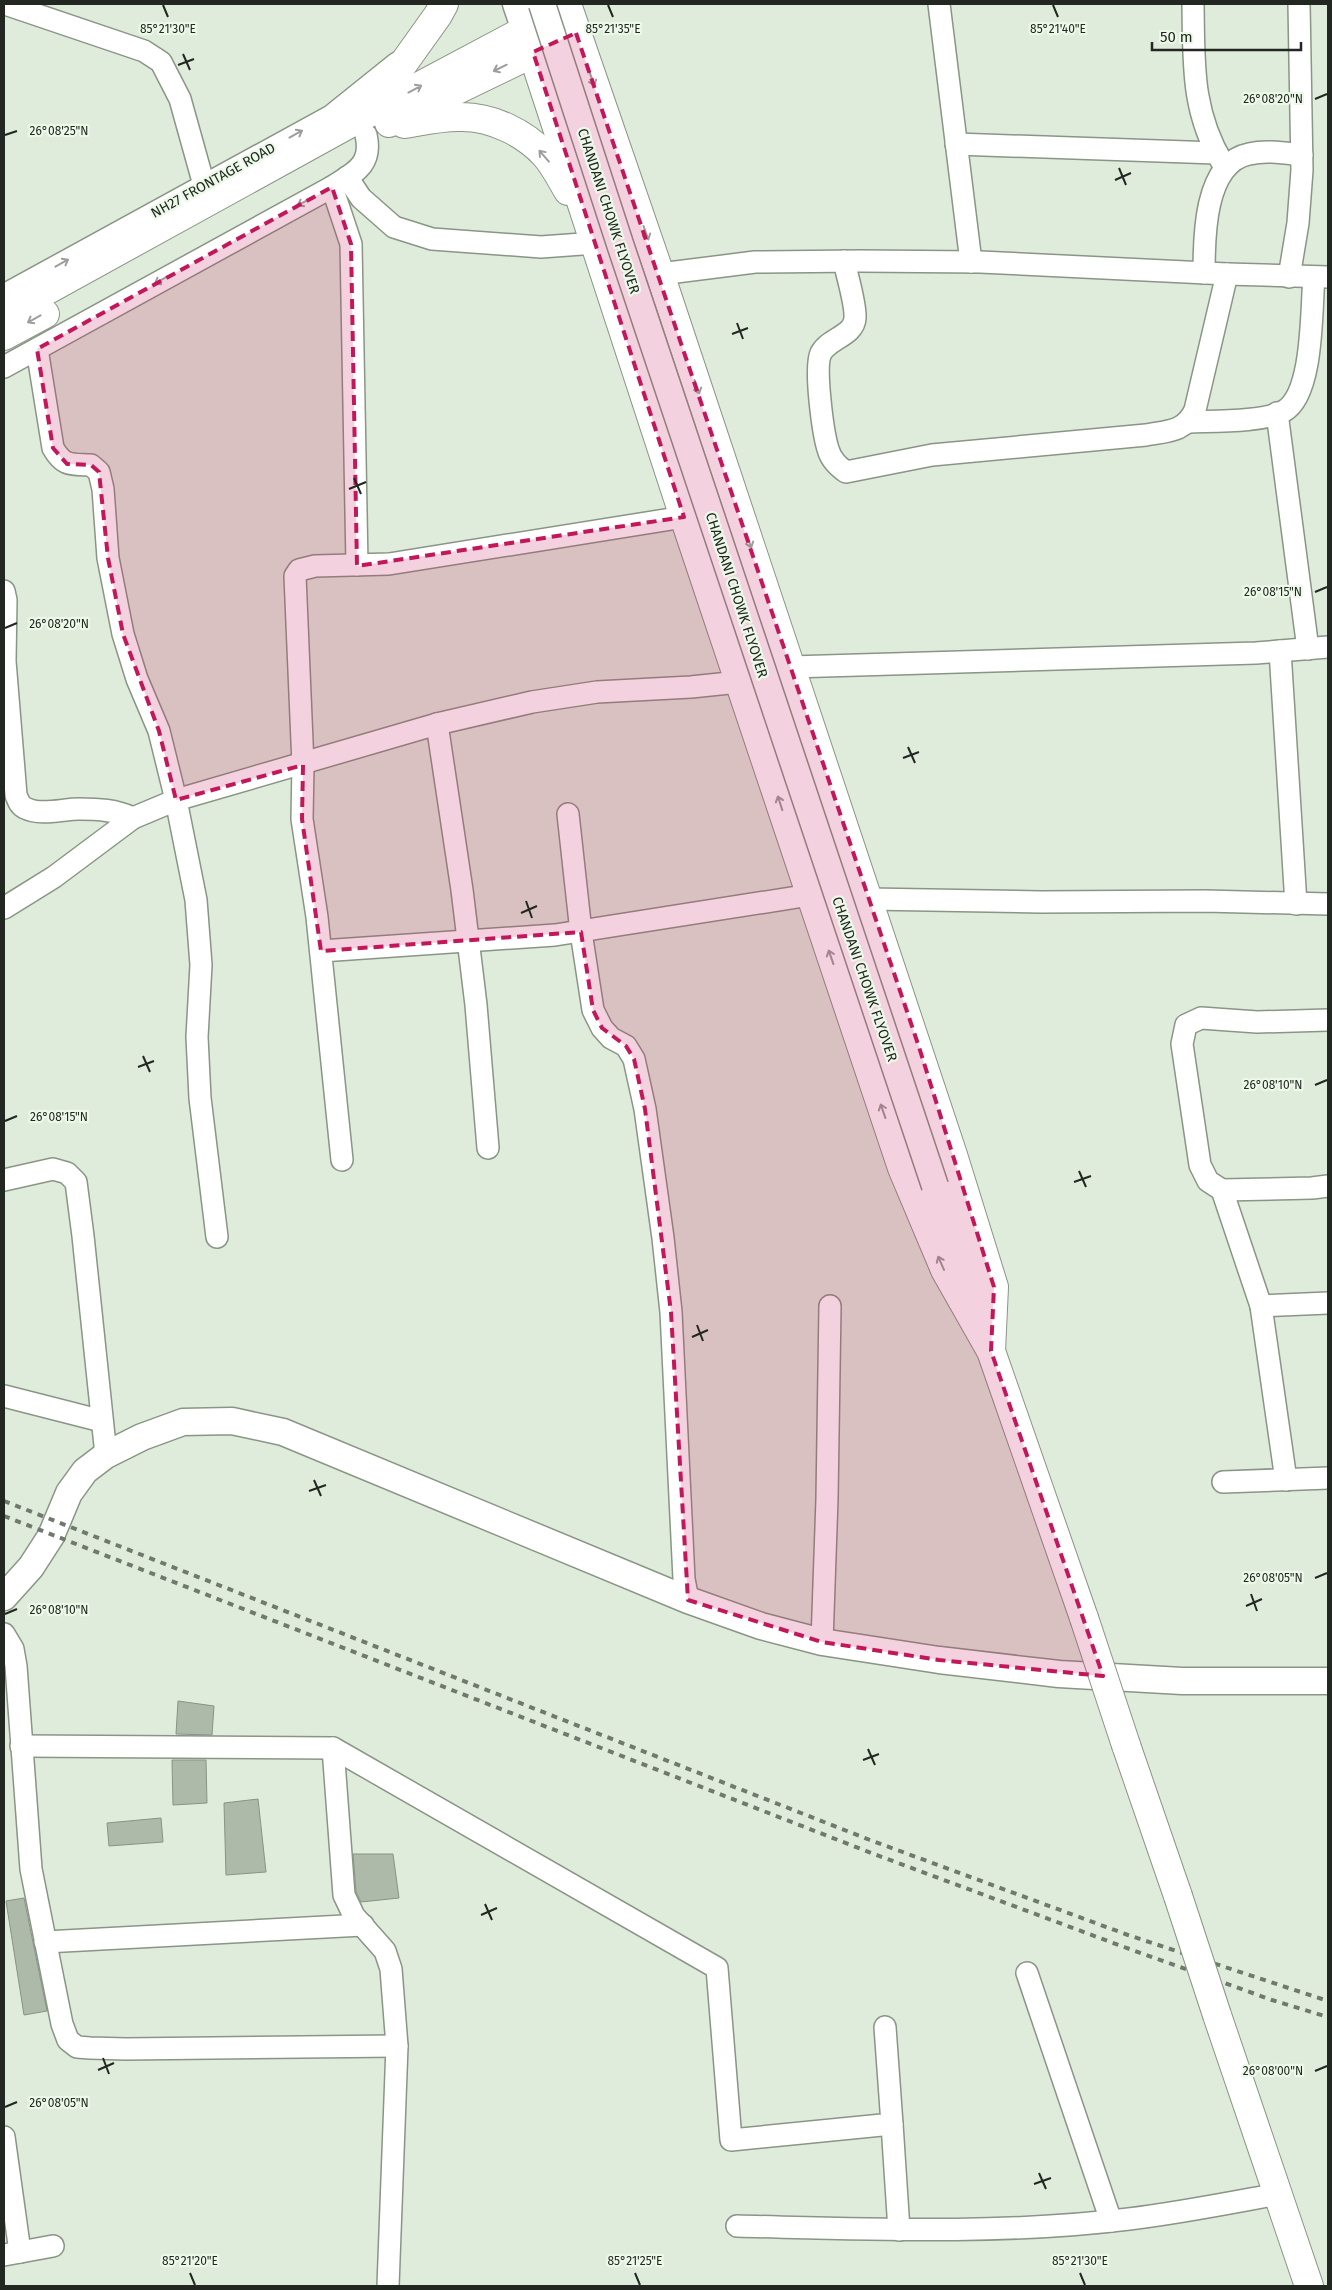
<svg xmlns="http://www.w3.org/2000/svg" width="1332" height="2290" font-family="'Fira Sans',sans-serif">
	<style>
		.building { fill: #adb9a9; stroke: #889384 }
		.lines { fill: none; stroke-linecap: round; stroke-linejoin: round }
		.minor-casing { stroke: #899585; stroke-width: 24 }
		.major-casing { stroke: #899585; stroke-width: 29 }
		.highway-casing { stroke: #899585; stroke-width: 30 }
		.minor { stroke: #fff; stroke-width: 21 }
		.major { stroke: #fff; stroke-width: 26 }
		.highway { stroke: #fff; stroke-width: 28 }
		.rail { stroke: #70796e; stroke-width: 4; stroke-dasharray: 6 6; stroke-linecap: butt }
		.major-bridge-casing { stroke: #899585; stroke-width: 29; stroke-linecap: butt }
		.highway-bridge-casing { stroke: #899585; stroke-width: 30; stroke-linecap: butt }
		.major-bridge { stroke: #fff; stroke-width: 26 }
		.highway-bridge { stroke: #fff; stroke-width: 28 }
		.oneway { stroke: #9c9e9b }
		.marked { fill: #c2185b; fill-opacity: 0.2; stroke: #c2185b; stroke-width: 4; stroke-dasharray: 10 6; stroke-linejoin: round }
		.ticks { fill: none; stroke: #222721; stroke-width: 2 }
		.labels { text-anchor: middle; stroke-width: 4.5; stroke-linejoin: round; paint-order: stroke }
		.street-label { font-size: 14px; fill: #222721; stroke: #ecf9e8 }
		.ticks-label { font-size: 12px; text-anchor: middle; fill: #222721; stroke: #ecf9e8; stroke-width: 4.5; stroke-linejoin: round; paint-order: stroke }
	</style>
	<rect width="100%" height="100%" fill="#dfecdb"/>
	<g class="building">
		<path d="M 178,1701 L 214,1706 L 212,1735 L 176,1734 Z"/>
		<path d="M 172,1760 L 206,1760 L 207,1803 L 173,1805 Z"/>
		<path d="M 258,1799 L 266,1872 L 226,1875 L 224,1803 Z"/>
		<path d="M 161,1818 L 163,1842 L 109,1846 L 107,1823 Z"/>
		<path d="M 353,1854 L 393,1854 L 399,1898 L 361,1902 L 356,1892 Z"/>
		<path d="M 24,1898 L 47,2011 L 24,2015 L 6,1901 Z"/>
	</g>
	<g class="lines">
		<defs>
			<g id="minor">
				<path d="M 5,4 L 144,51 L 161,62 L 180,99 L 204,185"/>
				<path d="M 939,4 L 971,262"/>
				<path d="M 1193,4 C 1194,63 1191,111 1223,164"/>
				<path d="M 956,144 L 1216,153"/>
				<path d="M 347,177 L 361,198 L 394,227 L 432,239 L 541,247 L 596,243"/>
				<path d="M 332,187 L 351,244 L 357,565"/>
				<path d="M 844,261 C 847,276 856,304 855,318 C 854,336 829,338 821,353 C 814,367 823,433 828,449 C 831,460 838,466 846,472 L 932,455 L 1146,435 C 1168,431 1185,432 1195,410 L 1227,274"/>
				<path d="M 1204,273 C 1204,238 1204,163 1249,154 C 1266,150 1284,153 1302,155"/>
				<path d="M 660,274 L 755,262 L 860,261 L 980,262 L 1227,274 L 1328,277"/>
				<path d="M 1289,277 L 1298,223 L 1302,170 L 1299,4"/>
				<path d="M 4,295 L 331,116 L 397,63"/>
				<path d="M 37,349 L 53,448 C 64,467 71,464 91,465 L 99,472 L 103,489 L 108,558 L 123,634 L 137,679 L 159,731 L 176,800 L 196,900 L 201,965 L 197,1037 L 200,1098 L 217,1237"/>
				<path d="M 4,367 L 332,187 C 354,173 373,165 366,135"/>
				<path d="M 1277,413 L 1308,649"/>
				<path d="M 1190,422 C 1213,421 1265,422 1284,411 C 1314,394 1311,308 1314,277"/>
				<path d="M 4,591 L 6,600 L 5,661 L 16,795 C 18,800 19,805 25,808 C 40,816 63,809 79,809 C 99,809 115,810 133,818"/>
				<path d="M 1280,651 L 1296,904"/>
				<path d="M 791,667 L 1256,653 L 1328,647"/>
				<path d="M 437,724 L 462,890 L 476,1005 L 488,1148"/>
				<path d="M 568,814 L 581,932 L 593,1010 L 602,1028 L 611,1038 L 626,1046 L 634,1059 L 645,1109 L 663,1238 L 671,1312 L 684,1579 L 688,1600"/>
				<path d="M 869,899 L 1041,902 L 1205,901 L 1328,904"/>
				<path d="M 4,908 L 54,877 L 133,818 L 176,800 L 437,724 L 532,702 L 597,692 L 691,687 L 739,682"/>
				<path d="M 321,951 L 555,935 L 810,895"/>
				<path d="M 1328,1020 L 1257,1022 L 1201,1018 L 1186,1025 L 1182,1044 L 1200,1165 L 1208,1181 L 1222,1190 L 1312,1188 L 1328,1186"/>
				<path d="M 342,1160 L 317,917 L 302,819 L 303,765 L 295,576 L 299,570 L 315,566 L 389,564 L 684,517"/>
				<path d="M 4,1180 L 53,1169 L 67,1173 L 76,1182 L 83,1236 L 106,1455"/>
				<path d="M 1222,1190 L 1261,1306 L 1286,1480"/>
				<path d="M 1261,1306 L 1328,1303"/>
				<path d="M 4,1396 L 102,1421"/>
				<path d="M 1223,1482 L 1328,1478"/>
				<path d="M 4,1634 L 13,1649 L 16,1666 L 31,1869 L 62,2024 L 68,2040 L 77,2047 L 90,2048 L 126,2049 L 397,2046"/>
				<path d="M 822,1642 L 827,1499 L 830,1306"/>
				<path d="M 21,1746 L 333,1748 L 717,1968 L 731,2140 L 892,2124 L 885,2027"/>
				<path d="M 333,1748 L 344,1895 L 354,1916 L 385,1951 L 391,1969 L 397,2046 L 388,2286"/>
				<path d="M 45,1942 L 363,1925"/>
				<path d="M 1027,1973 L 1111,2221"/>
				<path d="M 892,2124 L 899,2230"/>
				<path d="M 4,2137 L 20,2252"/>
				<path d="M 737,2226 C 867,2229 1000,2235 1129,2219 C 1179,2213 1229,2203 1278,2194"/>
				<path d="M 4,2255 L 53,2246"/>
			</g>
			<g id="major">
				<path d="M 516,4 L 525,30"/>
				<path d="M 935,1186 L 979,1315"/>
				<path d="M 4,1597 L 31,1567 L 51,1536 L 69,1493 L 85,1471 L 106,1455 L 142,1437 L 183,1422 L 232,1421 L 283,1432 L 688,1600 L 761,1626 L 822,1642 L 939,1660 L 1059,1674 L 1182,1681 L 1328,1681"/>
			</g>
			<g id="highway">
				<path d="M 525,30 L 684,517 L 902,1168 L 945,1270 L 991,1351 L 1084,1618"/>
				<path d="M 371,109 L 438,15 L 444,4"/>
				<path d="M 389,123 L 550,45"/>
				<path d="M 404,124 C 423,121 443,116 462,117 C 492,117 525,133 545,155 C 554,165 561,179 568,191"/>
				<path d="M 4,314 L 367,114 L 568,7 L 660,274 L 953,1155 L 994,1287 L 991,1351"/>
				<path d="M 4,336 L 45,314"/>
				<path d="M 1126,1745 L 1178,1896"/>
				<path d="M 1217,2015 L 1309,2286"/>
			</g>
		</defs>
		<use href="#minor" class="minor-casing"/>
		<use href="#major" class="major-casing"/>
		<use href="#highway" class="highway-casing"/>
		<use href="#minor" class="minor"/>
		<use href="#major" class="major"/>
		<use href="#highway" class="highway"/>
		<g class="rail">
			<path d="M 4,1501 L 870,1840 L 1128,1935 L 1328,2001"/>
			<path d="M 4,1516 L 874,1854 L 1124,1947 L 1272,2000 L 1328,2017"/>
		</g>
		<defs>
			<path id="major-bridge" d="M 542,4 L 620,244 L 935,1186"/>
			<g id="highway-bridge">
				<path d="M 1084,1618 L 1126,1745"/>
				<path d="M 1178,1896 L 1217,2015"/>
			</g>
		</defs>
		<use href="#major-bridge" class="major-bridge-casing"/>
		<use href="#highway-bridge" class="highway-bridge-casing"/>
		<use href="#major-bridge" class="major-bridge"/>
		<use href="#highway-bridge" class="highway-bridge"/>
	</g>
	<defs><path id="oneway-shaft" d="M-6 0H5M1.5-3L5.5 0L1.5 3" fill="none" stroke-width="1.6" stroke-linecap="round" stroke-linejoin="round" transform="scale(1.25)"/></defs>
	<g class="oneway">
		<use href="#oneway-shaft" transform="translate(500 68) rotate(154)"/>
		<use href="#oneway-shaft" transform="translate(592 79) rotate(71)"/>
		<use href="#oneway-shaft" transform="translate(415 89) rotate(-28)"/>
		<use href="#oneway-shaft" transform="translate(296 134) rotate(-29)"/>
		<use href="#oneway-shaft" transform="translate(544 156) rotate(-131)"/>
		<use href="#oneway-shaft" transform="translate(304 202) rotate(152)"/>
		<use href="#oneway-shaft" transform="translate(646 233) rotate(70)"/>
		<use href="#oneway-shaft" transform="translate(62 263) rotate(-29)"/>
		<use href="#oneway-shaft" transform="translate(161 280) rotate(151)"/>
		<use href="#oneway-shaft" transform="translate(34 319) rotate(151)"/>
		<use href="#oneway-shaft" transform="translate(697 387) rotate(71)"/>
		<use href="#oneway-shaft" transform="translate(749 541) rotate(71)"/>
		<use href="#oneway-shaft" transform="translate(780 803) rotate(-108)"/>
		<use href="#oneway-shaft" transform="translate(831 957) rotate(-109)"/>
		<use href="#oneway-shaft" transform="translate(883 1111) rotate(-109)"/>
		<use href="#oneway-shaft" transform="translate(941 1263) rotate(-114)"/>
	</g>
	<path class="marked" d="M 576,33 L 919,1047 L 994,1287 L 991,1351 L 1103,1676 L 939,1660 L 822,1642 L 688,1600 L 671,1312 L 645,1109 L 634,1059 L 626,1046 L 602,1028 L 593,1010 L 581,932 L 321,951 L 302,819 L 303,765 L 176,800 L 159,731 L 123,634 L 108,558 L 99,472 L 91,465 L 67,464 L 53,448 L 37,349 L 332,187 L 351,244 L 357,566 L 684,517 L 533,52 Z"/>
	<path class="ticks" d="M 163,5 L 168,17M 608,5 L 613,17M 1053,5 L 1058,17M 183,54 L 190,70M 178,65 L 194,59M 1315,99 L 1327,94M 5,135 L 17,131M 1119,168 L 1126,185M 1115,180 L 1131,173M 737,323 L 743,339M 732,334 L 748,328M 354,478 L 361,494M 349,489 L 366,482M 1315,592 L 1327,587M 5,628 L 17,623M 908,747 L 915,763M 903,758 L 919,752M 526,901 L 532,918M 521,913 L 537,906M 143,1056 L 150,1072M 138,1067 L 154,1061M 1315,1085 L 1327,1080M 5,1121 L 17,1116M 1079,1171 L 1086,1187M 1074,1182 L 1091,1176M 697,1325 L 703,1341M 692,1337 L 708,1330M 314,1480 L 321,1496M 309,1491 L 326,1485M 1315,1578 L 1327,1573M 1251,1594 L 1257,1611M 1246,1606 L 1262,1599M 5,1614 L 17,1609M 868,1749 L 875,1765M 863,1760 L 879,1754M 485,1904 L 492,1920M 481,1915 L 497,1908M 103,2058 L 109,2074M 98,2070 L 114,2063M 1315,2071 L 1327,2066M 5,2107 L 17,2102M 1039,2173 L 1046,2189M 1034,2184 L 1051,2178M 190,2273 L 195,2285M 635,2273 L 640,2285M 1080,2273 L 1085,2285"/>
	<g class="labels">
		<g class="street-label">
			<text transform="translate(213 180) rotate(-29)" y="5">NH27 FRONTAGE ROAD</text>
			<text transform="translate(609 211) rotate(72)" y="5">CHANDANI CHOWK FLYOVER</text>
			<text transform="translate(737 595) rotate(72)" y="5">CHANDANI CHOWK FLYOVER</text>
			<text transform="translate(865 979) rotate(71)" y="5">CHANDANI CHOWK FLYOVER</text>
		</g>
	</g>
	<g class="ticks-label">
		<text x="168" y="33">85°21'30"E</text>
		<text x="613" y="33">85°21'35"E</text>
		<text x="1058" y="33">85°21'40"E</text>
		<text x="1273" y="103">26°08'20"N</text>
		<text x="59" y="135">26°08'25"N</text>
		<text x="1273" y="596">26°08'15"N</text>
		<text x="59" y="628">26°08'20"N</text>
		<text x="1273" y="1089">26°08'10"N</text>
		<text x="59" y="1121">26°08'15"N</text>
		<text x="1273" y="1582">26°08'05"N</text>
		<text x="59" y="1614">26°08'10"N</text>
		<text x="1273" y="2075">26°08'00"N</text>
		<text x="59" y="2107">26°08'05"N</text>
		<text x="190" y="2265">85°21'20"E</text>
		<text x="635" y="2265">85°21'25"E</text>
		<text x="1080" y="2265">85°21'30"E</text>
	</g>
	<rect width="1332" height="2290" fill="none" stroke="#222721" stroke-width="10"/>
	<path d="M1152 42v8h149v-8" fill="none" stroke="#222721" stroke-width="2.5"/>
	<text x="1160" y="42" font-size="15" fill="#222721" stroke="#ecf9e8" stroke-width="4" paint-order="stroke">50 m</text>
</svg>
